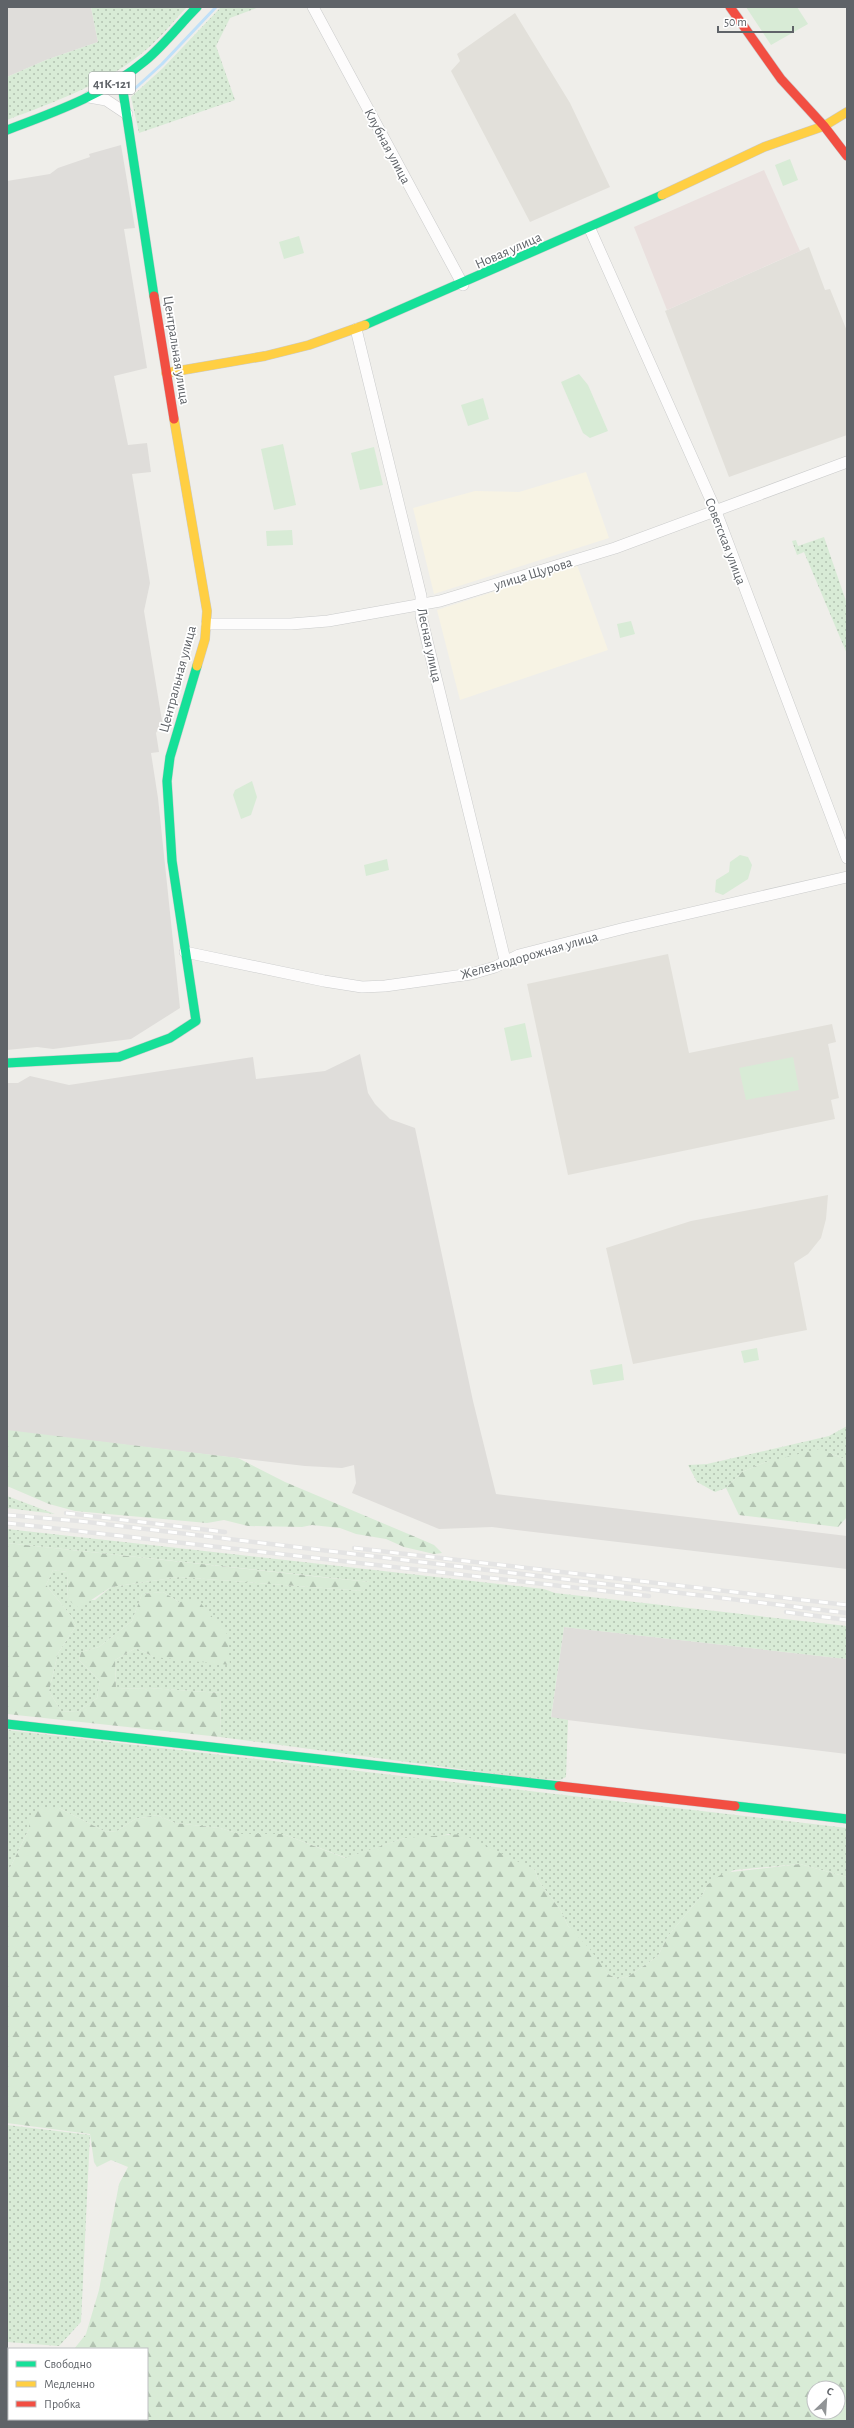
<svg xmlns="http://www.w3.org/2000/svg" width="854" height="2428" font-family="'Alegreya Sans',sans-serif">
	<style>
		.commercial { fill: #f7f3e4 }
		.industrial { fill: #dfddda }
		.education { fill: #e2e0da }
		.medical { fill: #eae0de }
		.grass { fill: url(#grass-dots) }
		.forest { fill: url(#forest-firs); fill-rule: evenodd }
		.park { fill: #d8ebd6 }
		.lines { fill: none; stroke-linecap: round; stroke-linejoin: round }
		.stream { stroke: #bfe0f9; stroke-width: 3 }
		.street-casing { stroke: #cbcccc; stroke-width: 12 }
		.fast-casing { stroke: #cacacb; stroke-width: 10 }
		.slow-casing { stroke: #cacacb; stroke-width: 10 }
		.jam-casing { stroke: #cacacb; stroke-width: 10 }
		.street { stroke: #fdfcfc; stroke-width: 11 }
		.fast { stroke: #16e098; stroke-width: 9 }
		.slow { stroke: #ffcf43; stroke-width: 9 }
		.jam { stroke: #f24e42; stroke-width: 9 }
		.rail-casing { stroke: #e4e4e4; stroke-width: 4.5 }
		.rail { stroke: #fff; stroke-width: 3; stroke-dasharray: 9; stroke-linecap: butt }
		.labels { text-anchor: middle; stroke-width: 3.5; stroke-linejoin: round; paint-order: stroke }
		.shield { fill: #fff; stroke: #8f9295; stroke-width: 1 }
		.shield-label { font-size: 13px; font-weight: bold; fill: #5f6368 }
		.street-label { font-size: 14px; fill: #5f6368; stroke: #fff }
	</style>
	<defs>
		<pattern id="grass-dots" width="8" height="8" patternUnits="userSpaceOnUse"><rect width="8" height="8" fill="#d8ebd6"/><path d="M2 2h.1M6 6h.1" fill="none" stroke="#b2c2b1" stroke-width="1.8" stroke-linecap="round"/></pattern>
		<pattern id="forest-firs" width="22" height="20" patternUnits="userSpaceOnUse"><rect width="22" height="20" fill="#d8ebd6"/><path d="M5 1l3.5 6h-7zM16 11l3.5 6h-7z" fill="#b2c2b1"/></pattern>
	</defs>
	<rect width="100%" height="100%" fill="#efeeea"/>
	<g class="commercial">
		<path d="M 586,472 L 609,538 L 434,594 L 413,508 L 475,491 L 519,492 Z"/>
		<path d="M 577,565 L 608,650 L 460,700 L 437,610 Z"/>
	</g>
	<g class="industrial">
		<path d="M 7,7 L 91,7 L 98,42 L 46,60 L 7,77 Z"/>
		<path d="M 121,145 L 135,228 L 124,229 L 147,368 L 114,376 L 128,445 L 147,443 L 151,472 L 132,474 L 150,583 L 144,611 L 162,721 L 156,733 L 159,752 L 151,753 L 158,798 L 180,1008 L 131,1039 L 53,1049 L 37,1047 L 7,1050 L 7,181 L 50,174 L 58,168 L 90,157 L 89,154 Z"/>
		<path d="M 360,1054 L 368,1093 L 375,1104 L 390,1119 L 415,1128 L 473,1401 L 496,1494 L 847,1536 L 847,1569 L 492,1527 L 439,1529 L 352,1493 L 356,1483 L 354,1465 L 342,1468 L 305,1466 L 8,1431 L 7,1083 L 18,1083 L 30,1076 L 69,1085 L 253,1057 L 256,1079 L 325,1071 Z"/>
		<path d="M 564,1627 L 847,1659 L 847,1754 L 551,1718 Z"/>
	</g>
	<g class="education">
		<path d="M 515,13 L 570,103 L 610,187 L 530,222 L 451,71 L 460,61 L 457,54 Z"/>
		<path d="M 809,247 L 825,290 L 830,289 L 847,331 L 847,435 L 729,477 L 665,311 Z"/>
		<path d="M 668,954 L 689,1053 L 832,1024 L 836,1042 L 828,1044 L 839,1098 L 831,1100 L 835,1119 L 568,1175 L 527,984 Z"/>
		<path d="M 828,1195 L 826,1219 L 821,1238 L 808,1254 L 794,1263 L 807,1330 L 633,1364 L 606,1248 L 691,1221 Z"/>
	</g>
	<path class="medical" d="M 764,170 L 800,251 L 667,310 L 634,227 Z"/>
	<g class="grass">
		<path d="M 91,7 L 187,7 C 174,21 161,37 147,49 C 108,83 54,102 7,120 L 7,77 L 46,60 L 98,42 Z"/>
		<path d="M 221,7 L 259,7 L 230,18 L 216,46 L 235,100 L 139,133 L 131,97 L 163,68 Z"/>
		<path d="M 824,537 L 847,604 L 847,654 L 804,552 L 797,555 L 792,541 L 796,540 L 798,546 Z"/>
		<path d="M 847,1426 L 847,1460 L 832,1454 L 766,1462 L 742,1472 L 726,1488 L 715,1492 L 697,1482 L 688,1465 L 707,1464 L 829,1436 Z"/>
		<path d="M 7,1496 L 55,1514 L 7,1508 Z"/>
		<path d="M 7,1529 L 544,1589 L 555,1593 L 847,1626 L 847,1659 L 564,1627 L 551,1717 L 568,1720 L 566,1777 L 560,1780 L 526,1778 L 220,1737 L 221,1693 L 149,1688 L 116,1689 L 115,1660 L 136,1648 L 154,1657 L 179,1602 L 163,1592 L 142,1594 L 132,1621 L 99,1647 L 81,1652 L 79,1660 L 100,1681 L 97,1698 L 77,1712 L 61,1711 L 49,1691 L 58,1653 L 76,1626 L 71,1616 L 46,1585 L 53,1570 L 67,1572 L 68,1600 L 95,1600 L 111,1587 L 179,1577 L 363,1591 L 370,1582 L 7,1543 Z"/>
		<path d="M 7,1730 L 847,1828 L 847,1877 L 800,1864 L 734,1870 L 707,1885 L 703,1894 L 668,1936 L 658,1956 L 629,1976 L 617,1979 L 608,1974 L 568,1926 L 561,1911 L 538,1880 L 535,1870 L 449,1834 L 431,1838 L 405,1838 L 346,1858 L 283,1834 L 240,1834 L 220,1828 L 175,1823 L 157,1815 L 135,1819 L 117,1831 L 106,1832 L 59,1808 L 29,1819 L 29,1829 L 7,1874 Z"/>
		<path d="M 7,2125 L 90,2135 L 81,2322 L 59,2346 L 7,2342 Z"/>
	</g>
	<g class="forest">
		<path d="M 7,1430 L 238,1458 L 285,1482 L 425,1541 L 434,1545 L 442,1553 L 434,1554 L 404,1547 L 386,1539 L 356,1534 L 340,1528 L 312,1525 L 302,1527 L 248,1526 L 224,1520 L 207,1523 L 75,1511 L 49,1504 L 7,1486 Z"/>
		<path d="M 819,1449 L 847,1460 L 847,1517 L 838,1527 L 739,1515 L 726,1488 L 742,1472 L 766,1462 Z"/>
		<path d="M 7,1543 L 320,1577 L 371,1582 L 363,1591 L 179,1577 L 111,1587 L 79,1608 L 68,1600 L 67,1572 L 53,1570 L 46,1585 L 71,1616 L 76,1626 L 58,1653 L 49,1691 L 61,1711 L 77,1712 L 97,1698 L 100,1681 L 79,1660 L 81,1652 L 99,1647 L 132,1621 L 142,1594 L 163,1592 L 179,1602 L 197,1599 L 227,1634 L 230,1665 L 154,1657 L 136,1648 L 115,1660 L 116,1689 L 149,1688 L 221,1693 L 220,1737 L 7,1714 Z"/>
		<path d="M 44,1807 L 59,1808 L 106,1832 L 117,1831 L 135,1819 L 157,1815 L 175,1823 L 220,1828 L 240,1834 L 283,1834 L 345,1858 L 405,1838 L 462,1834 L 535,1870 L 538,1880 L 561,1911 L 568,1926 L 589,1948 L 608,1974 L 617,1979 L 629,1976 L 658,1956 L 668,1936 L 703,1894 L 707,1885 L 723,1873 L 800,1864 L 847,1877 L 847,2421 L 7,2421 L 7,2352 L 9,2352 L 9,2419 L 147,2419 L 147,2349 L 74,2349 L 86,2334 L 99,2290 L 119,2184 L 128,2167 L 111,2160 L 97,2167 L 94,2162 L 90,2134 L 7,2123 L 7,1874 L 29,1829 L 29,1819 L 35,1811 ZM 814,2388 L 838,2388 L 838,2412 L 814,2412 Z"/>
	</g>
	<g class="park">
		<path d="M 746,7 L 797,7 L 808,24 L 771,45 Z"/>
		<path d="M 790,159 L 798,180 L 783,186 L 775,165 Z"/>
		<path d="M 299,236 L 304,253 L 284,259 L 279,242 Z"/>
		<path d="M 579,374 L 588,385 L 608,431 L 590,438 L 583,433 L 561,382 Z"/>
		<path d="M 483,398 L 489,419 L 468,426 L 461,405 Z"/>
		<path d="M 283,444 L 296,505 L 274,510 L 261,449 Z"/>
		<path d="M 374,447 L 383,485 L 360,490 L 351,453 Z"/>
		<path d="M 292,530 L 293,545 L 267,546 L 266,531 Z"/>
		<path d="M 631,621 L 635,634 L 620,638 L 617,624 Z"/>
		<path d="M 252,781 L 257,797 L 251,815 L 241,819 L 233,795 L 235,790 Z"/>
		<path d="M 740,855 L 748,857 L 752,865 L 748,879 L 723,895 L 715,892 L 716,880 L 729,872 L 730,862 Z"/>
		<path d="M 387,859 L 389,870 L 366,876 L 364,865 Z"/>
		<path d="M 525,1023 L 532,1057 L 511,1061 L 504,1028 Z"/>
		<path d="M 793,1057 L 799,1090 L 746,1100 L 739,1068 Z"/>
		<path d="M 757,1348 L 759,1360 L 744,1363 L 741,1351 Z"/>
		<path d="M 622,1364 L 624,1380 L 593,1385 L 590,1370 Z"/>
	</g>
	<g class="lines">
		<path class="stream" d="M 130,93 L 162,64 L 216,7"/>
		<defs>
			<g id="street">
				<path d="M 313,7 L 463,285"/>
				<path d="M 89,97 L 106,100 L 127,114"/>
				<path d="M 590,229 L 715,509 L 847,858"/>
				<path d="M 356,329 L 421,596 L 421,616 L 505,960"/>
				<path d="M 207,624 L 291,624 L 328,621 L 440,601 L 615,548 L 847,462"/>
				<path d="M 185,952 L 324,981 L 362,987 L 385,986 L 471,974 L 495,967 L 519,955 L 625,928 L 847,877"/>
			</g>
			<g id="fast">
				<path d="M 121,78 L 154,296"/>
				<path d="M 7,130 C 55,112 106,94 146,60 C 165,44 180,24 197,7"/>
				<path d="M 365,325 L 662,195"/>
				<path d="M 7,1063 L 119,1057 L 170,1038 L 196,1021 L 172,861 L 167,781 L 170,757 L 197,666"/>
				<path d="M 7,1724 L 559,1786"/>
				<path d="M 735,1806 L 847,1819"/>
			</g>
			<g id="slow">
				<path d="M 662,195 L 764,147 L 824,126 L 847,112"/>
				<path d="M 166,373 L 265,356 L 309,345 L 365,325"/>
				<path d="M 174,419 L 207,611 L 205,639 L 197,666"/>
			</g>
			<g id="jam">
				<path d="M 730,7 L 781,79 L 824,126 L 847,156"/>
				<path d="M 154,296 L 174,419"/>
				<path d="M 559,1786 L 735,1806"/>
			</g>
		</defs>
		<use href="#street" class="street-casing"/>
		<use href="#fast" class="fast-casing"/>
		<use href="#slow" class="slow-casing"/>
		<use href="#jam" class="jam-casing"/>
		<use href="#street" class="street"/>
		<use href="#fast" class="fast"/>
		<use href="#slow" class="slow"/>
		<use href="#jam" class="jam"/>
		<defs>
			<g id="rail">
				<path d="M 66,1513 L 225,1532"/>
				<path d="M 7,1515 L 79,1521 L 847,1613"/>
				<path d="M 7,1523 L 649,1596"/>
				<path d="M 354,1548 L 847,1605"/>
				<path d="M 786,1612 L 847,1620"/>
			</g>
		</defs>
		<use href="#rail" class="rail-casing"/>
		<use href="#rail" class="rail"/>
	</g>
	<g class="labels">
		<rect class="shield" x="89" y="72" width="46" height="22" rx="3"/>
		<g class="shield-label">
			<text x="112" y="88">41К-121</text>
		</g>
		<g class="street-label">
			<text transform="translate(388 146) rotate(62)" y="5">Клубная улица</text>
			<text transform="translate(508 250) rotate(-24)" y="5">Новая улица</text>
			<text transform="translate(177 350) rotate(81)" y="5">Центральная улица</text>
			<text transform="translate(726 541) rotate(69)" y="5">Советская улица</text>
			<text transform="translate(533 573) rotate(-17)" y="5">улица Щурова</text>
			<text transform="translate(430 645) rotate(78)" y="5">Лесная улица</text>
			<text transform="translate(177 679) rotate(-75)" y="5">Центральная улица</text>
			<text transform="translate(529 955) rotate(-16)" y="5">Железнодорожная улица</text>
		</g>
	</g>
	<rect width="854" height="2428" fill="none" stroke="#5f6368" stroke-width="16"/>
	<rect x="8" y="2348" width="140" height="72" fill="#ffffff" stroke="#bfc1c3"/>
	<rect x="16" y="2361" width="20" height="6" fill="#16e098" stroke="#bfc1c3"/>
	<text x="44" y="2368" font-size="12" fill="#5f6368">Свободно</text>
	<rect x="16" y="2381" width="20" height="6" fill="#ffcf43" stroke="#bfc1c3"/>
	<text x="44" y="2388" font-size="12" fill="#5f6368">Медленно</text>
	<rect x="16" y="2401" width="20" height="6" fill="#f24e42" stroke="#bfc1c3"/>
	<text x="44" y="2408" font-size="12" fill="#5f6368">Пробка</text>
	<g transform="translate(826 2400) rotate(25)"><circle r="19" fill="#ffffff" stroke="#bfc1c3"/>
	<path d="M0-3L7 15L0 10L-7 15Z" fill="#919496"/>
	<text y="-6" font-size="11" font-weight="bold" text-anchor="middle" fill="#5f6368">С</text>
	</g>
	<path d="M718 26v6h75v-6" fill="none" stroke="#5f6368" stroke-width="2"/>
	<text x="724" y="26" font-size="12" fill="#5f6368" stroke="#ffffff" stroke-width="3" paint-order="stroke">50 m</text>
</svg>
